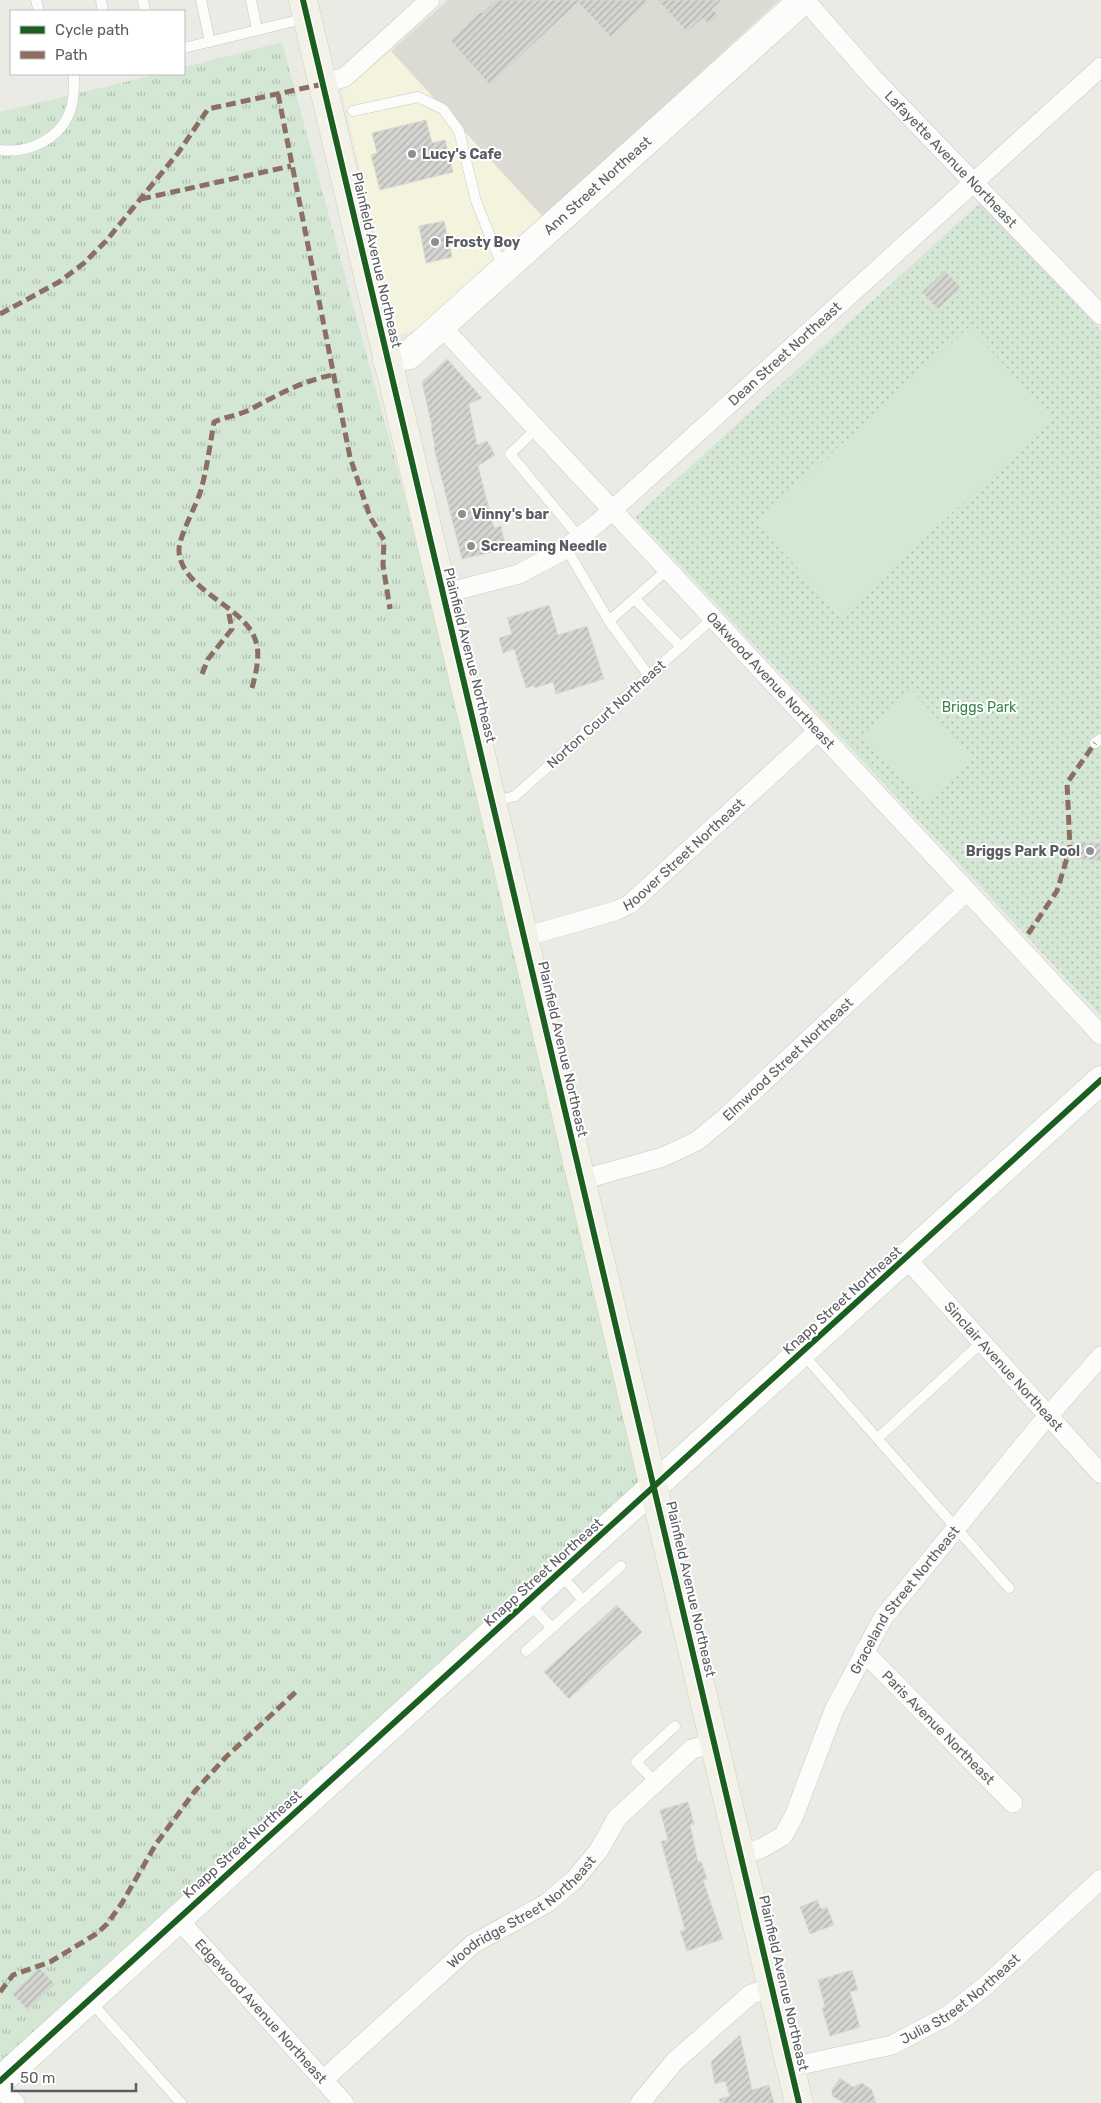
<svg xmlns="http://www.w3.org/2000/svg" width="1101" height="2103" font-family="Rubik,sans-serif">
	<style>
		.commercial { fill: #f4f4de }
		.education { fill: #dbdbd3 }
		.grass { fill: url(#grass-tufts) }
		.park { fill: url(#park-dots) }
		.garden { fill: #d3e7d4 }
		.building { fill: url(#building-hatch); stroke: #dad9d4 }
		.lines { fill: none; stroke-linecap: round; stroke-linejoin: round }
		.lane-casing { stroke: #c8c9c7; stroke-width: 11 }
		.street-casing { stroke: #c8c9c7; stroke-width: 20 }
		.secondary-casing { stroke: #c8c8c6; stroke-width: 29 }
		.primary-casing { stroke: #d2d0b4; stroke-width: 29 }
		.lane { stroke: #fcfcfb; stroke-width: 10 }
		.street { stroke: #fcfcfb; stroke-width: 19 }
		.secondary { stroke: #fcfcfb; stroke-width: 28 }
		.primary { stroke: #f2f2e8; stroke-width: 28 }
		.quiet { stroke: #8d6e63; stroke-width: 5; stroke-dasharray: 10 5; stroke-linecap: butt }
		.cycleway-casing { stroke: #fff; stroke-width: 9 }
		.cycleway { stroke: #1b5e20; stroke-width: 6 }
		.poi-dot { fill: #8d8f90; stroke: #fff; stroke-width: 2 }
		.labels { text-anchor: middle; stroke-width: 4; stroke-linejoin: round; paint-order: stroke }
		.poi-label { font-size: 14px; font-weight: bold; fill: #5b5d63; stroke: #fff; text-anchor: start }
		.street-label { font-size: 14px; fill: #5b5d63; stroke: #fff }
		.park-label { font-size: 14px; fill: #39844b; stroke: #fff }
	</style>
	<defs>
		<pattern id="grass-tufts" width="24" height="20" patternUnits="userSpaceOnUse" patternTransform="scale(1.25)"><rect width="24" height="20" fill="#d3e7d4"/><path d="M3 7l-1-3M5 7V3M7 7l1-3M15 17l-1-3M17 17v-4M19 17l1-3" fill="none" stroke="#aebeb0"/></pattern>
		<pattern id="park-dots" width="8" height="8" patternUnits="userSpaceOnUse" patternTransform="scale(1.25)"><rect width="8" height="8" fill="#d3e7d4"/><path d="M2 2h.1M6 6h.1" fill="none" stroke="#aebeb0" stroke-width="1.8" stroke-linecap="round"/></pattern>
		<pattern id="building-hatch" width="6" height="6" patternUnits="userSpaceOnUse" patternTransform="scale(1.25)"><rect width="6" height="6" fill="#d4d4d0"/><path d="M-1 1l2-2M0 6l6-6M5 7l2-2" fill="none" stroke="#afafac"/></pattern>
	</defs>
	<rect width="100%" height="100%" fill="#ebebe5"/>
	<path class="commercial" d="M 391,51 L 543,217 L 420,327 L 398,336 L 342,91 Z"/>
	<path class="education" d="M 448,0 L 779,0 L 543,217 L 391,51 Z"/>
	<path class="grass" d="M 282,42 L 474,753 L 639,1488 L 0,2069 L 0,112 L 158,74 L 184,74 L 184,67 Z"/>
	<path class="park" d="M 981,202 L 1101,331 L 1101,1016 L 635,517 Z"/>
	<g class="garden">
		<path d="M 969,327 L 1054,419 L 841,615 L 756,523 Z"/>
		<path d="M 911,690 L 973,757 L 925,802 L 863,735 Z"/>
	</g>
	<g class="building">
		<path d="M 496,0 L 650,0 L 611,37 L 578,2 L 490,85 L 450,40 L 481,11 L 482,13 Z"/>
		<path d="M 658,0 L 722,0 L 712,9 L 718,15 L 709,24 L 703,18 L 687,32 Z"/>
		<path d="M 426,120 L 432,143 L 445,140 L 453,172 L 380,190 L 371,155 L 377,153 L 372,133 Z"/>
		<path d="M 444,221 L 452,257 L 426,263 L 419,226 Z"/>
		<path d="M 945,271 L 961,288 L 938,309 L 922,292 Z"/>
		<path d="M 447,359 L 482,398 L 469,404 L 477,445 L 487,441 L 495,455 L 478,466 L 494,528 L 501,526 L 506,549 L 462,559 L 434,448 L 435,446 L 431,428 L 432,427 L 422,382 Z"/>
		<path d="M 549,605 L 558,635 L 587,626 L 604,679 L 556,694 L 553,682 L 535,688 L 534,685 L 526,688 L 514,649 L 503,653 L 499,638 L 512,634 L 507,618 Z"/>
		<path d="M 1080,842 L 1101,843 L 1101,861 L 1079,859 Z"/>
		<path d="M 617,1605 L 642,1632 L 569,1699 L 544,1672 Z"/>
		<path d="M 688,1802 L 694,1824 L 690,1825 L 698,1862 L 701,1861 L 707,1879 L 703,1880 L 723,1939 L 687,1951 L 680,1931 L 685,1930 L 661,1841 L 668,1840 L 660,1810 Z"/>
		<path d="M 817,1900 L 821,1909 L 827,1907 L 834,1925 L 810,1934 L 800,1907 Z"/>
		<path d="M 39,1968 L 55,1984 L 28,2010 L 12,1994 Z"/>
		<path d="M 852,1970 L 858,1990 L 850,1992 L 860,2027 L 830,2036 L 822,2008 L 825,2007 L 818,1980 Z"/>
		<path d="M 740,2035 L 752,2090 L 769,2085 L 774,2103 L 720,2103 L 719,2099 L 730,2096 L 725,2081 L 715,2084 L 711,2062 Z"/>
		<path d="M 840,2078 L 853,2087 L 862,2083 L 872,2090 L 876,2103 L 844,2103 L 832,2096 L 832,2090 Z"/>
	</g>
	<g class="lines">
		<defs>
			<g id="lane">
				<path d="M 36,0 L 39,11"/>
				<path d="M 101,0 L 103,11"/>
				<path d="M 143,0 L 145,11"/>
				<path d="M 201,0 L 210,42"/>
				<path d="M 251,0 L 257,30"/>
				<path d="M 184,48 L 307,18"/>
				<path d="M 353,111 L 418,97 L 443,109 L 459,131 L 476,201 L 503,269"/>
				<path d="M 0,150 C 33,154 68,135 73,99 C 74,92 74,83 74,76"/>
				<path d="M 536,429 L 510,454 L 579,537"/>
				<path d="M 566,548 L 609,621 L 649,676"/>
				<path d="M 635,599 L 681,647"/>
				<path d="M 609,621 L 668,569"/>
				<path d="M 1095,743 L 1101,739"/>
				<path d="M 492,802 L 515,796 L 714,617"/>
				<path d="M 802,1353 L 1009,1588"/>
				<path d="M 878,1438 L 982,1342"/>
				<path d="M 560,1574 L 583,1600"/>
				<path d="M 529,1603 L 552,1628"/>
				<path d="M 526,1651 L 621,1566"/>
				<path d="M 655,1782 L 636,1762 L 675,1726"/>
				<path d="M 90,2001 L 181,2103"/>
			</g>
			<g id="street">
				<path id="s1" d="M 805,0 L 873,78 L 1101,315"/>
				<path d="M 323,84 L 345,77 L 430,0"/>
				<path id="s2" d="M 441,326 L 1101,1035"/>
				<path id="s3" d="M 442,594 L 519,574 L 562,551 L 599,522 L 1101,67"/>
				<path id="s4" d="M 524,937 L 615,911 L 630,904 L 818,731"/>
				<path id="s5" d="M 581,1180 L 663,1157 L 697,1141 L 726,1117 L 967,891"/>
				<path id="s6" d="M 906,1258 L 1101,1474"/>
				<path id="s7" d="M 864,1652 L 1013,1803"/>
				<path id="s8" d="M 741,1856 L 762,1848 L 783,1836 L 794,1816 L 834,1710 L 883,1618 L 1035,1431 L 1101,1356"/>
				<path id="s9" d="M 178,1919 L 344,2103"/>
				<path id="s10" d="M 791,2067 L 892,2045 L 947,2016 L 984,1987 L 1101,1879"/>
				<path id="s11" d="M 323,2080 L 473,1944 L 547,1903 L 575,1879 L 599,1850 L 617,1818 L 692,1749 L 714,1743"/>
				<path d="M 0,2087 L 15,2103"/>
				<path d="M 640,2103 L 675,2061 L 751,1994 L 772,1987"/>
			</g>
			<g id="secondary">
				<path id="s12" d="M 387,360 L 409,355 L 803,0"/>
				<path d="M 0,2081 L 1101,1080"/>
			</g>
			<path id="primary" d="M 303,0 C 467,701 632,1402 799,2103"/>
		</defs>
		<use href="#lane" class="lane-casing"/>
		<use href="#street" class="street-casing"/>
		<use href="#secondary" class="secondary-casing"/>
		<use href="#primary" class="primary-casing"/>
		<use href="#lane" class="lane"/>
		<use href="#street" class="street"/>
		<use href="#secondary" class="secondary"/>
		<use href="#primary" class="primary"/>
		<g class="quiet">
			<path d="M 278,94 L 350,457 L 370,517 L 384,540 L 383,565 L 390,609"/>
			<path d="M 141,199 L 291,166"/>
			<path d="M 0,314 L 59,282 L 84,263 L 106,241 L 178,153 L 208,109 L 323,84"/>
			<path d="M 202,674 L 208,659 L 232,629 L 228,609"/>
			<path d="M 252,688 C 256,673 261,654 255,639 C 244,606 181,590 179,551 C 178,538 197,504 201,490 C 207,468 210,445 214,422 C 224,417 236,416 247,411 C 276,396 301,381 333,375"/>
			<path d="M 1028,934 L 1057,891 L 1070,848 L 1067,783 L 1095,743"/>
			<path d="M 0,1992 L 13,1975 L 50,1962 L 96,1934 L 107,1924 L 122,1903 L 156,1844 L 195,1791 L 226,1757 L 299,1689"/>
		</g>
		<defs>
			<g id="cycleway">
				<path d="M 303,0 C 467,701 632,1402 799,2103"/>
				<path d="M 0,2081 L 1101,1080"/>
			</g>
		</defs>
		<use href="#cycleway" class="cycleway-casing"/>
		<use href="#cycleway" class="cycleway"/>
	</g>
	<g class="poi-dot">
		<circle cx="412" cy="154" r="5"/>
		<circle cx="435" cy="242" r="5"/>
		<circle cx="462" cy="514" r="5"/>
		<circle cx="471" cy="546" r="5"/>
		<circle cx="1090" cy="851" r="5"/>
	</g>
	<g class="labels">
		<g class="poi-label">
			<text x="422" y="159">Lucy's Cafe</text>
			<text x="445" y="247">Frosty Boy</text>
			<text x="472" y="519">Vinny's bar</text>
			<text x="481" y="551">Screaming Needle</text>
			<text x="1080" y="856" text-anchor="end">Briggs Park Pool</text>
		</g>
		<g class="street-label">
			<text dy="5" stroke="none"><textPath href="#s1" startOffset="216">Lafayette Avenue Northeast</textPath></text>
			<text dy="5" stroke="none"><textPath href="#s12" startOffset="276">Ann Street Northeast</textPath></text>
			<text transform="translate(377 260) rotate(77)" y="5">Plainfield Avenue Northeast</text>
			<text dy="5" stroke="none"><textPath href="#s3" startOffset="426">Dean Street Northeast</textPath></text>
			<text transform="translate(470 655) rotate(76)" y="5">Plainfield Avenue Northeast</text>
			<text dy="5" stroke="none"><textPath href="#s2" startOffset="484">Oakwood Avenue Northeast</textPath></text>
			<text transform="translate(606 714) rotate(-42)" y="5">Norton Court Northeast</text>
			<text dy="5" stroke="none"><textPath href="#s4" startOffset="184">Hoover Street Northeast</textPath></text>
			<text transform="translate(563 1049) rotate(77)" y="5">Plainfield Avenue Northeast</text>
			<text dy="5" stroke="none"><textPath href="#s5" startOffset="245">Elmwood Street Northeast</textPath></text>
			<text transform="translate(842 1300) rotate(-42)" y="5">Knapp Street Northeast</text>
			<text dy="5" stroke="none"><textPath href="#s6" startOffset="146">Sinclair Avenue Northeast</textPath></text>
			<text transform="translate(543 1572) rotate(-42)" y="5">Knapp Street Northeast</text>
			<text transform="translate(691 1589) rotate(77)" y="5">Plainfield Avenue Northeast</text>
			<text dy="5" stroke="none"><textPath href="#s8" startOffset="314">Graceland Street Northeast</textPath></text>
			<text dy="5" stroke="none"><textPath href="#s7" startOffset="106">Paris Avenue Northeast</textPath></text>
			<text transform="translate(242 1844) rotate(-42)" y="5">Knapp Street Northeast</text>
			<text dy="5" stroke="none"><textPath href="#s11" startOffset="261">Woodridge Street Northeast</textPath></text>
			<text transform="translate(784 1983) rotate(77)" y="5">Plainfield Avenue Northeast</text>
			<text dy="5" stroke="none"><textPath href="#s10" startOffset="186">Julia Street Northeast</textPath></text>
			<text dy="5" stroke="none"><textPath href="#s9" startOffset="124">Edgewood Avenue Northeast</textPath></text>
		</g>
		<g class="park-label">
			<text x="979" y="712">Briggs Park</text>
		</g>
	</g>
	<rect x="10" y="10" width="175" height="65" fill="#ffffff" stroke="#bdbec1"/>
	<rect x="20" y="26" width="25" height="8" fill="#1b5e20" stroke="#bdbec1"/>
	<text x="55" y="35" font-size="15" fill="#5b5d63">Cycle path</text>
	<rect x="20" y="51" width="25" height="8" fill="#8d6e63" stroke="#bdbec1"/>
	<text x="55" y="60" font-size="15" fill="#5b5d63">Path</text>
	<path d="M12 2083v8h124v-8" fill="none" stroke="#5b5d63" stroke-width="2.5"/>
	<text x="20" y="2083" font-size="15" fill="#5b5d63" stroke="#ffffff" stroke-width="4" paint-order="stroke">50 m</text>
</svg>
